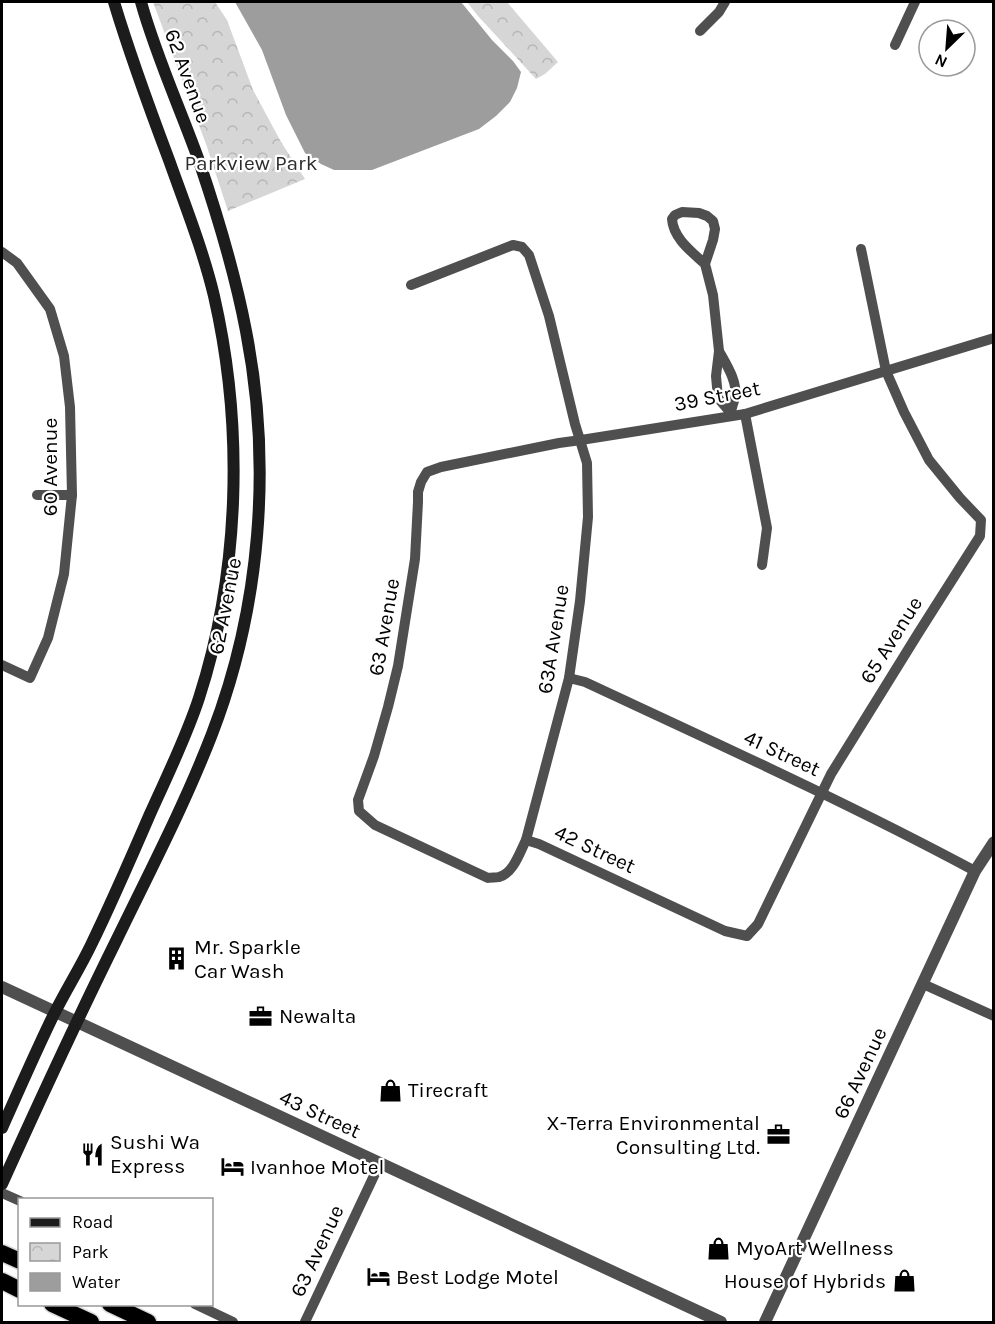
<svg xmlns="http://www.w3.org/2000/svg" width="995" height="1324" font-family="Karla,sans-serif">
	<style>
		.park { fill: url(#park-crowns) }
		.water { fill: #9d9d9d }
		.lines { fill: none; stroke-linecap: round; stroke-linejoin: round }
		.trunk-casing { stroke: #dbdbdb; stroke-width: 19 }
		.minor { stroke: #4f4f4f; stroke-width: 10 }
		.tertiary { stroke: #4f4f4f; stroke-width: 12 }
		.secondary { stroke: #1c1c1c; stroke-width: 12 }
		.trunk { stroke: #000; stroke-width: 16 }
		.labels { text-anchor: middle; stroke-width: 4.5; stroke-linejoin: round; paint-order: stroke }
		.street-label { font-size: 21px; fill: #000; stroke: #fff }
		.park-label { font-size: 21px; fill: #2d2d2d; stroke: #fff }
		.poi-label { font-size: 21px; fill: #000; stroke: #fff; text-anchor: start }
	</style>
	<defs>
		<pattern id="park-crowns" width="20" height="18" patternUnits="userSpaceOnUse" patternTransform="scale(1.5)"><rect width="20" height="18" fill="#d6d6d6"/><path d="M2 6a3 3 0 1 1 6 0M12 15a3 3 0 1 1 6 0" fill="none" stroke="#b6b6b6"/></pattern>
	</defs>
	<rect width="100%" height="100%" fill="#fff"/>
	<g class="park">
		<path d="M 153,2 L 215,2 L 227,20 L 253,90 L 281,142 L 305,179 L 228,211 L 206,144 Z"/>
		<path d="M 467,2 L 507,2 L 558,62 L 545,74 L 536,79 L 478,16 Z"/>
	</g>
	<path class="water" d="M 235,2 L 461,2 L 492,40 L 513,61 L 521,72 L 517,88 L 510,102 L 496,116 L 479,129 L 372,170 L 334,170 L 321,164 L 305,153 L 286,115 L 262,50 Z"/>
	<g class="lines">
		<defs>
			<g id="trunk">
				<path d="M 2,1253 L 20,1261"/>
				<path d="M 2,1281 L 20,1290"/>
				<path d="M 52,1304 L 91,1322"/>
				<path d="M 110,1304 L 148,1322"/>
			</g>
		</defs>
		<use href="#trunk" class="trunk-casing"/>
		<g class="minor">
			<path d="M 700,31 L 719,12 L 725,2"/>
			<path d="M 895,45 L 915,2"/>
			<path d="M 2,252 L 17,263 L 50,309 L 64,356 L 70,407 L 72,495 L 64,574 L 48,638 L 30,678 L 2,665"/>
			<path d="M 705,264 C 692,252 673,238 672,219 L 675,215 L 682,212 L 699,213 L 707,216 L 713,221 L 715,229 L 713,240 L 705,264 L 713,295 L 719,351 L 716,376 L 718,398 L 730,412"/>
			<path d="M 411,285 L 513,245 L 522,247 L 529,255 L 549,316 L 575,424 L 587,463 L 588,517 L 580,601 L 569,678 L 526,840 C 520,852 513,874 499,877 C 495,878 492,877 488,878 L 375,825 L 359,811 L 358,800 L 374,756 L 388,707 L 398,666 L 415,559 L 418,502 L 418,492 L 421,482 L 427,472 L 441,467 L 559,443 L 581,440 L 745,414 L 994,338"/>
			<path d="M 719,351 C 726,364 738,382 735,397 C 734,404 730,408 731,416"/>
			<path d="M 745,414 L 767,528 L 762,565"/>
			<path d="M 37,495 L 72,495"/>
			<path d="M 569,678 L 585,682 C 716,743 848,803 975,871"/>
			<path d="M 526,840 L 539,844 L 725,931 L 747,936 L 758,924 L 831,774 L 919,632 L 980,536 L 981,520 L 960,498 L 929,460 L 904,412 L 886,371 L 861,249"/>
			<path d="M 923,984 L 994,1016"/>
			<path d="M 2,1193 L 20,1201"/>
			<path d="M 195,1304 L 233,1322"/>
			<path d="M 305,1322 L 380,1163"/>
		</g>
		<g class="tertiary">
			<path d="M 2,987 L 721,1322"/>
			<path d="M 765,1322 L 975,871 L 994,842"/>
		</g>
		<g class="secondary">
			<path d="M 2,1128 C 19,1090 36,1051 54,1014 C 66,990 80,968 91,945 C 112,902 131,858 150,814 C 167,776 186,738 199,698 C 240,571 244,427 214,296 C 203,250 185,205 169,160 C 149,107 130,55 114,2"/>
			<path d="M 2,1184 C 39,1102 77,1020 117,939 C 150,871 185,804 212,734 C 261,607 272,464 246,331 C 235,273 218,217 199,161 C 180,108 156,56 141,2"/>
		</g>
		<use href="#trunk" class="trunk"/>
	</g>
	<defs>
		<symbol id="building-bare" viewBox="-9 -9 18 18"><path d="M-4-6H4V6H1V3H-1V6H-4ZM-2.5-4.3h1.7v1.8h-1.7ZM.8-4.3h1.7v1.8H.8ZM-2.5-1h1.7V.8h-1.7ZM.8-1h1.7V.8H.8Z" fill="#000" stroke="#fff" stroke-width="2.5" paint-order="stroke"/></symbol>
		<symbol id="office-bare" viewBox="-9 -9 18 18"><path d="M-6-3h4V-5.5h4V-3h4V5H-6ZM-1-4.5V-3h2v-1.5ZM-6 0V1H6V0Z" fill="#000" stroke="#fff" stroke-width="2.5" paint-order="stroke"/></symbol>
		<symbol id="shop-bare" viewBox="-9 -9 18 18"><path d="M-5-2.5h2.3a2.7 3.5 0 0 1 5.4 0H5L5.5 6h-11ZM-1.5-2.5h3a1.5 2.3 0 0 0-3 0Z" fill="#000" stroke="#fff" stroke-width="2.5" paint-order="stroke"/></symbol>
		<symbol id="restaurant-bare" viewBox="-9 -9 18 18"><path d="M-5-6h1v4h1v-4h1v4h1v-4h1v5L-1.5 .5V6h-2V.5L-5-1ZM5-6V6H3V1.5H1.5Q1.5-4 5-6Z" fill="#000" stroke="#fff" stroke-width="2.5" paint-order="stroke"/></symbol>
		<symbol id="hotel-bare" viewBox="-9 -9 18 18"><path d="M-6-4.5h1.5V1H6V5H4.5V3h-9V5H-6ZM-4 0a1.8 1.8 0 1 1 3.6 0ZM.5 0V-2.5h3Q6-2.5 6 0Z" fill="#000" stroke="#fff" stroke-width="2.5" paint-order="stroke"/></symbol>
	</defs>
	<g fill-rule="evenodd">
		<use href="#building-bare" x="160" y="942" width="33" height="33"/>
		<use href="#office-bare" x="244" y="1000" width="33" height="33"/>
		<use href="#shop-bare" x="374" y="1074" width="33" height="33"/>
		<use href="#office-bare" x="762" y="1118" width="33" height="33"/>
		<use href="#restaurant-bare" x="76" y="1138" width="33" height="33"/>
		<use href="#hotel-bare" x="216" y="1150" width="33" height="33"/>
		<use href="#shop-bare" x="702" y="1232" width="33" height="33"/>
		<use href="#hotel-bare" x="362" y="1260" width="33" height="33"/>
		<use href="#shop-bare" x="888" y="1264" width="33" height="33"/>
	</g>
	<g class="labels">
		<g class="street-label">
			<text transform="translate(188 76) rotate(70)" y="7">62 Avenue</text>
			<text transform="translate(717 396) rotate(-11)" y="7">39 Street</text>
			<text transform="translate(50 467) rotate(-90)" y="7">60 Avenue</text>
			<text transform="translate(225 606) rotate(-79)" y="7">62 Avenue</text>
			<text transform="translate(384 627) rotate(-80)" y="7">63 Avenue</text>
			<text transform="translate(553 639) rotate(-81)" y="7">63A Avenue</text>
			<text transform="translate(891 640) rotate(-58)" y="7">65 Avenue</text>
			<text transform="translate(782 753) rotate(25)" y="7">41 Street</text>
			<text transform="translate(595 849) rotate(25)" y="7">42 Street</text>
			<text transform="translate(860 1073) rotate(-65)" y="7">66 Avenue</text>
			<text transform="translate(320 1114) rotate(25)" y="7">43 Street</text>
			<text transform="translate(317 1251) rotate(-65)" y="7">63 Avenue</text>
		</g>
		<g class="park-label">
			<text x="251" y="170">Parkview Park</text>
		</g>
		<g class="poi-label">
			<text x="194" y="954">Mr. Sparkle<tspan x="194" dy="24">Car Wash</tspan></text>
			<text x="279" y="1023">Newalta</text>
			<text x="408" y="1097">Tirecraft</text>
			<text x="760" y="1130" text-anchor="end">X-Terra Environmental<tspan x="760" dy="24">Consulting Ltd.</tspan></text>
			<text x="110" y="1149">Sushi Wa<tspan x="110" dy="24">Express</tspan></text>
			<text x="250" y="1174">Ivanhoe Motel</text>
			<text x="736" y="1255">MyoArt Wellness</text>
			<text x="396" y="1284">Best Lodge Motel</text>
			<text x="886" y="1288" text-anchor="end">House of Hybrids</text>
		</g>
	</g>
	<rect width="995" height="1324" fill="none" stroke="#000000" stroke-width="6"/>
	<rect x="18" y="1198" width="195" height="108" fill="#ffffff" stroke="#999999" stroke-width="1.5"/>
	<rect x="30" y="1218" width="30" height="9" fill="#1c1c1c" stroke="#999999" stroke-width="1.5"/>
	<text x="72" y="1228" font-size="18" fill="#000000">Road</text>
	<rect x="30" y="1243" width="30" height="18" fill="url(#park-crowns)" stroke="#999999" stroke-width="1.5"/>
	<text x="72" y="1258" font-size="18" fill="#000000">Park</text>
	<rect x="30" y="1273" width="30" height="18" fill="#9d9d9d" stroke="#999999" stroke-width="1.5"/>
	<text x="72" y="1288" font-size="18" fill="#000000">Water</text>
	<g transform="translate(947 48) rotate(205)"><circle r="28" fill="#ffffff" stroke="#999999" stroke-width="1.5"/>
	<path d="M0-4.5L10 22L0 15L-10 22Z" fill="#000000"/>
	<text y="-9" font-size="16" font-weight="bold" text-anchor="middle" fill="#000000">N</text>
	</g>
</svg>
